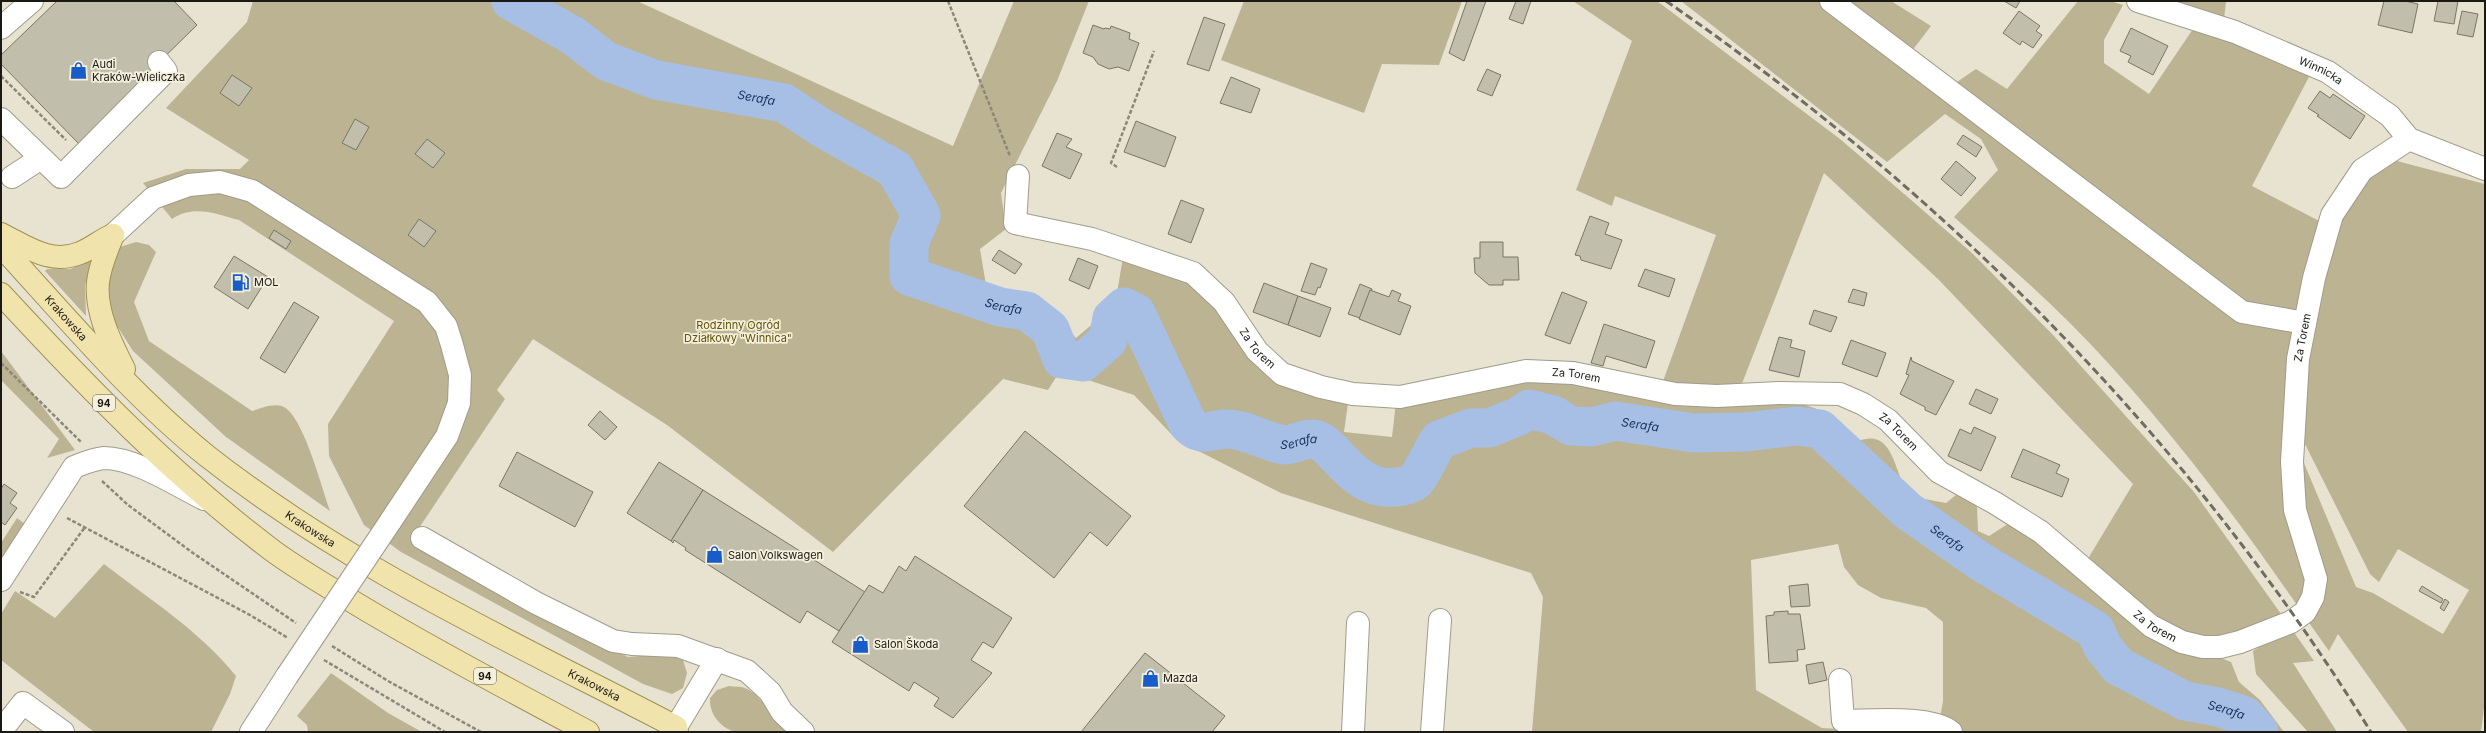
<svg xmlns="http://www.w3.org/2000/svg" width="2486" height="733" font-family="Inter,sans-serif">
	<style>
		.green { fill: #bcb392 }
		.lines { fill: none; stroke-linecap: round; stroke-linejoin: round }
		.river { stroke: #a8bfe5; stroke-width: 39 }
		.building { fill: #c2beac; stroke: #7a7665 }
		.minor-casing { stroke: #a09c8b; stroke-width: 24 }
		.major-casing { stroke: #a09153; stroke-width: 24 }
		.path { stroke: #8b887b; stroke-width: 2.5; stroke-dasharray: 4 2; stroke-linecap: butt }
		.minor { stroke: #fff; stroke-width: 22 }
		.major { stroke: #f1e3ac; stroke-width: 22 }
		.rail { stroke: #706c62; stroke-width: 3; stroke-dasharray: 8 4; stroke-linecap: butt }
		.minor-bridge-casing { stroke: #a09c8b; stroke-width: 24; stroke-linecap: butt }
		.minor-bridge { stroke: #fff; stroke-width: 22 }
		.labels { text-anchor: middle; stroke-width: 3.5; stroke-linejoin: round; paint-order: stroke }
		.shield { fill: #f5f0de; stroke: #5c5a50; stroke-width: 1 }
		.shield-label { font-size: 10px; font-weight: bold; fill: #1b1913 }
		.poi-label { font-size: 11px; fill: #1b1913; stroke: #f5f0de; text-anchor: start }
		.street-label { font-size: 11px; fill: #1b1913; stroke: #f5f0de }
		.park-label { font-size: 11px; fill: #635304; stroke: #f5f0de }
		.water-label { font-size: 12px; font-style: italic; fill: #13305e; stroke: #f5f0de }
	</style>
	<rect width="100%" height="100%" fill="#e8e3d1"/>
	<g class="green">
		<path d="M 253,1 L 637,1 L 953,146 L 1014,1 L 1089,1 L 1057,81 L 1001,193 L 1006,229 L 980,249 L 987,291 L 1043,304 L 1076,338 L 1115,305 L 1123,257 L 1188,278 L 1217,307 L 1258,362 L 1349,396 L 1344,432 L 1392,437 L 1396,402 L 1527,377 L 1744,402 L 1805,405 L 1817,409 L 1841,439 C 1845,440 1849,442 1853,441 C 1862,441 1868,436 1878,440 C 1895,447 1898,481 1909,496 L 1946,503 L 1956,495 L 1968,497 L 1977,507 L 1978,531 L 1989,536 L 2011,522 L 2206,652 L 2231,662 L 2239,682 L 2260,700 L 2284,732 L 1965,732 L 1940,718 L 1943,701 L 1943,622 L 1926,608 L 1881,598 L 1858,585 L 1844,567 L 1838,544 L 1751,560 L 1756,690 L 1822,728 L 1893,732 L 1532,732 L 1543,597 L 1531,573 L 1281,493 L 1177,440 L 1134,395 L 1060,371 L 1048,390 L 1003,379 L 833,552 L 667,425 L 533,339 L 497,390 L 505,399 L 411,540 L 628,657 L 665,654 L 683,660 L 687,673 L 683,688 L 672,694 L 643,684 L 401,552 L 364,525 L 329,456 L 328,424 L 394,321 L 239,220 C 217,214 193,204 172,219 L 143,183 L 186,169 L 240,169 L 249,160 L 166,108 L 247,22 Z"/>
		<path d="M 1244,1 L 1462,1 L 1439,65 L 1382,64 L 1364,113 L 1221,60 Z"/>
		<path d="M 1573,1 L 1657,1 L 1840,139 L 1910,199 L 1972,253 L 2054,336 L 2123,413 L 2194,492 L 2284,618 L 2236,636 L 2182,636 L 2086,562 L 2133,484 L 1939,280 L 1824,173 L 1741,386 L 1662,384 L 1716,235 L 1615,196 L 1612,206 L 1576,190 L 1632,41 Z"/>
		<path d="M 1681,1 L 1891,1 L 1931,26 L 1905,60 L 1951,86 L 1976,69 L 2007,89 L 2078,1 L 2110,1 L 2123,5 L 2104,40 L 2104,63 L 2149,94 L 2193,29 L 2260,52 L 2311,73 L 2252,186 L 2323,223 L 2301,306 L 2283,415 L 2288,510 L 2308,567 L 2299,608 C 2230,508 2156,410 2070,323 C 2033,286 1993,252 1954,217 L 1998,170 L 1981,139 L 1945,114 L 1887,162 Z"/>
		<path d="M 2161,1 L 2226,1 L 2224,20 Z"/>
		<path d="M 2393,160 L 2485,184 L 2485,700 L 2481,732 L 2408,732 L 2338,634 L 2329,651 L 2305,617 L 2313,610 L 2301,505 L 2301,456 L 2356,587 L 2373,593 L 2443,634 L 2469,590 L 2398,549 L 2379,582 L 2370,574 L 2301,436 L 2306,361 L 2340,216 L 2367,175 Z"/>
		<path d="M 136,242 L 149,245 L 156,252 L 134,302 L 149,341 L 252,411 C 262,408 277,401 287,409 C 306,426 321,486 330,511 L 226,437 L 133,351 L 107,310 L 107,269 L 120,247 Z"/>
		<path d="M 91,260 L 85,286 L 86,316 L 45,271 L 47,269 L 70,269 Z"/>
		<path d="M 1,351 L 75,450 L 47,458 L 59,439 L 1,380 Z"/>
		<path d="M 17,518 L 25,524 L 1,563 L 1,543 Z"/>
		<path d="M 104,564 C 149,599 200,631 236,676 L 230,694 L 211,732 L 94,732 L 1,660 L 1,614 L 15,591 L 55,618 Z"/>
		<path d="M 2291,628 L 2314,661 L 2293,663 L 2337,732 L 2308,732 L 2256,674 L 2253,651 Z"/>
		<path d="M 331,673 L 388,713 L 422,732 L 308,732 L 307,725 L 297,716 Z"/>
		<path d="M 729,686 C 734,687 741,686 745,688 C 764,696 772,721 788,732 C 776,732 745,733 735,732 C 719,727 709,713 710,698 L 717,690 Z"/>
	</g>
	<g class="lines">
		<path class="river" id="s1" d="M 511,1 L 572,35 L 606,61 L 656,80 L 784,103 L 822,128 L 895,169 L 921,215 L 909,244 L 909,276 L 1000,307 L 1027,311 L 1050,329 L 1062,359 L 1083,362 L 1108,340 L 1112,318 L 1124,307 L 1136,313 L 1188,424 C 1201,438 1209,430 1225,429 C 1244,428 1265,442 1284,445 C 1293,446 1303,438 1313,439 C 1334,440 1352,493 1396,487 C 1401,487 1413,484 1416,480 C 1425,469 1431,452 1439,440 L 1471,428 L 1489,428 L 1519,416 L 1529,409 L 1553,415 L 1571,426 L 1592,427 L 1615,421 L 1694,433 L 1746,432 L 1796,426 L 1820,429 L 1908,511 L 1981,562 L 2095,630 L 2103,647 L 2118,666 L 2185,701 L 2218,707 L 2245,716 L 2259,732"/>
	</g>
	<g class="building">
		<path d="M 57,1 L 174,1 L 197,25 L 145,76 L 149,79 L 80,145 L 1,64 L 1,55 Z"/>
		<path d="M 1467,1 L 1486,1 L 1464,61 L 1449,53 Z"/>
		<path d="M 1516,1 L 1531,1 L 1523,24 L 1509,19 Z"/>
		<path d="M 2004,1 L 2020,1 L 2016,8 Z"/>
		<path d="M 2384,1 L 2405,1 L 2418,4 L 2412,33 L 2378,25 Z"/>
		<path d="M 2438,1 L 2458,1 L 2454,24 L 2434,21 Z"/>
		<path d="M 2019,11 L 2040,26 L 2036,31 L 2042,35 L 2033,48 L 2022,41 L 2020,45 L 2003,33 Z"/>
		<path d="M 2462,11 L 2478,14 L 2473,37 L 2457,34 Z"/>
		<path d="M 1204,17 L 1225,24 L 1209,71 L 1187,64 Z"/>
		<path d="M 1093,25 L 1104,29 L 1105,28 L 1110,29 L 1111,26 L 1130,33 L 1129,39 L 1139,43 L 1129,71 L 1118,67 L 1109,69 L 1098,64 L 1093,57 L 1083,53 Z"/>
		<path d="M 2131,28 L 2168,46 L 2153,75 L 2128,62 L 2131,56 L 2120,51 Z"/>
		<path d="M 1487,69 L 1501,75 L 1492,96 L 1477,90 Z"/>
		<path d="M 232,75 L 252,88 L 239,106 L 220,93 Z"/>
		<path d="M 1231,77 L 1260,89 L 1251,113 L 1220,103 Z"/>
		<path d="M 2320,91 L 2330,98 L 2333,94 L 2365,116 L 2350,139 L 2317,116 L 2319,115 L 2308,108 Z"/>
		<path d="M 355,119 L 369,127 L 356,150 L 342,143 Z"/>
		<path d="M 1136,121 L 1176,137 L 1165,167 L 1124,152 Z"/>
		<path d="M 1057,133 L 1072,139 L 1066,147 L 1082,154 L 1070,179 L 1042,166 Z"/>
		<path d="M 1963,135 L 1982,147 L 1976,157 L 1957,144 Z"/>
		<path d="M 427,139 L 445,153 L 433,168 L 415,154 Z"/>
		<path d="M 1956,161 L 1976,178 L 1961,196 L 1941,179 Z"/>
		<path d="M 1181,200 L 1204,209 L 1191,243 L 1168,234 Z"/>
		<path d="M 1590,216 L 1609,223 L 1605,234 L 1622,240 L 1611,269 L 1581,260 L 1580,256 L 1575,255 Z"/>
		<path d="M 419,219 L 436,231 L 424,247 L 408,235 Z"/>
		<path d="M 274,230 L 291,241 L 286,249 L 269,238 Z"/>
		<path d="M 1480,242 L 1503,242 L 1503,257 L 1518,257 L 1519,280 L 1503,280 L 1503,285 L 1489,285 L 1475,273 L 1474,258 L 1480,258 Z"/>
		<path d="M 999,250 L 1022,264 L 1015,274 L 992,260 Z"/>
		<path d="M 234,256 L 268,277 L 248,309 L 214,287 Z"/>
		<path d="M 1078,258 L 1098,266 L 1089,289 L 1069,280 Z"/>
		<path d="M 1311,263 L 1327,269 L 1320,288 L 1318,287 L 1315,295 L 1301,291 Z"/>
		<path d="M 1645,269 L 1675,279 L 1669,297 L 1638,286 Z"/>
		<path d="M 1264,283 L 1298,296 L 1288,325 L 1253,312 Z"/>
		<path d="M 1360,284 L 1372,289 L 1360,318 L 1348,314 Z"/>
		<path d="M 1853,289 L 1867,293 L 1864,306 L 1848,302 Z"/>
		<path d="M 1370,290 L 1389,297 L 1392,290 L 1401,294 L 1398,301 L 1411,306 L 1400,335 L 1359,319 Z"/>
		<path d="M 1562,292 L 1587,302 L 1570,344 L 1545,335 Z"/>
		<path d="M 1298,296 L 1331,308 L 1320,337 L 1288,325 Z"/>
		<path d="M 294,302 L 319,317 L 285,373 L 260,358 Z"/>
		<path d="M 1814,310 L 1837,317 L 1831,332 L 1809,324 Z"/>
		<path d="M 1604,324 L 1655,341 L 1646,368 L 1606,356 L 1603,366 L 1591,363 Z"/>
		<path d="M 1779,337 L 1792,340 L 1790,347 L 1805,351 L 1799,377 L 1769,370 Z"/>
		<path d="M 1851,340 L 1886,353 L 1877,377 L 1842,364 Z"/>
		<path d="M 1911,357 L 1912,361 L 1954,381 L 1936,415 L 1925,410 L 1925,407 L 1900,394 L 1909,375 L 1906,374 Z"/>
		<path d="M 1976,389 L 1998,399 L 1991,414 L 1969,404 Z"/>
		<path d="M 600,411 L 617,427 L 605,440 L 588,425 Z"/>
		<path d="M 1974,427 L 1996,437 L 1981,471 L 1948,456 L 1960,429 L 1971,434 Z"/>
		<path d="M 1025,431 L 1131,516 L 1107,546 L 1090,532 L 1054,578 L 964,506 Z"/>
		<path d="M 2023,449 L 2060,465 L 2056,473 L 2069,479 L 2062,497 L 2011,477 Z"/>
		<path d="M 517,452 L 593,492 L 575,527 L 499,486 Z"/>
		<path d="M 659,462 L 703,490 L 671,541 L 627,513 Z"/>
		<path d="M 4,484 L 17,493 L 10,503 L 17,508 L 5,525 L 1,522 L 1,489 Z"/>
		<path d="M 703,490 L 865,592 L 839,631 L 807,611 L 800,623 L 685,550 L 686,548 L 674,540 L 673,543 L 671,541 Z"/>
		<path d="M 915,556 L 1012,618 L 993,648 L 983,642 L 971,660 L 992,673 L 953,718 L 934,706 L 939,698 L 914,682 L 909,691 L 832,642 L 869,585 L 883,593 L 899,566 L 906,571 Z"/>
		<path d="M 1808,584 L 1810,606 L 1791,607 L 1789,586 Z"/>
		<path d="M 2422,586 L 2443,599 L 2441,603 L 2419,591 Z"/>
		<path d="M 2445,599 L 2449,602 L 2444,611 L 2440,608 Z"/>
		<path d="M 1788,611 L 1788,614 L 1800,614 L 1805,649 L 1797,650 L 1798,661 L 1769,663 L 1766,616 L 1774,615 L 1774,612 Z"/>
		<path d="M 1145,653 L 1225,716 L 1212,732 L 1081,732 Z"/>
		<path d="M 1823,662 L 1827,680 L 1809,684 L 1806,665 Z"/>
	</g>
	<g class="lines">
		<defs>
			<g id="minor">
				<path d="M 1831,1 L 2242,312 L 2305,323"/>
				<path id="s2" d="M 2138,1 L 2235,32 L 2328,72 L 2390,116 L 2409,139 L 2485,169"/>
				<path d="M 1,28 L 32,1"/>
				<path d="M 1,119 L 61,177 L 166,71 L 159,62"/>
				<path id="s3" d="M 1018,176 L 1015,223 L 1092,239 L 1193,273 L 1224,302 L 1257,351 L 1282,374 L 1321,387 L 1353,394 L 1400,397 L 1526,371 L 1573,373 L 1675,394 L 1717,396 L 1779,393 L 1840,394 L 1863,404 L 1888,420 L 1939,472 L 1995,503 L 2041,532 L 2151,626 L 2182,642 L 2203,647 L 2220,647 L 2240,642 L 2291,622 L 2305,612 L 2313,597 L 2316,579 L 2295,510 L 2292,462 L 2298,359 L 2314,278 L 2332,215 L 2362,170 L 2409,139"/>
				<path d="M 12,177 L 41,158"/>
				<path d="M 113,235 L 153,198 L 189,185 L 220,182 L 252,191 L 427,302 L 446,326 L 452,345 L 460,375 L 459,403 L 447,436 L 390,522"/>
				<path d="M 422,538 L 536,603 L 613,641 L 632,644 L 678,646 L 747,671 L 770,692 L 782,712 L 803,732"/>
				<path d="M 1,580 L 74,467 C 84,463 93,459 104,458 C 135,458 176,485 204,499"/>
				<path d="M 1840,680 L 1843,721 C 1869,721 1932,715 1951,732"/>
				<path d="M 1,731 L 23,703 L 63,732"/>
				<path d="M 251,732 L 287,676"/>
				<path d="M 673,732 L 717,659"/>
				<path d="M 1353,732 L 1358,623"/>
				<path d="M 1432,732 L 1440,620"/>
			</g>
			<g id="major">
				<path d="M 1,234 C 27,247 51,265 80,253 C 91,249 101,240 113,235"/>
				<path d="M 113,235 C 107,250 100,265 98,282 C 95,312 111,343 124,369"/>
				<path id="s4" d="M 1,246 C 67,318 131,395 207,456 C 349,568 517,644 676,727 L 677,732"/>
				<path d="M 1,294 C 87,387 171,474 273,551 C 299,570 327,586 355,603 C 431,649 510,690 588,732"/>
			</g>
		</defs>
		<use href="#minor" class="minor-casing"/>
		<use href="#major" class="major-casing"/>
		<g class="path">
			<path d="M 948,1 L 1010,156"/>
			<path d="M 1,76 L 66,140"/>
			<path d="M 1117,167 L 1111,163 L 1154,51"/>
			<path d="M 1,363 L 81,442"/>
			<path d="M 102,481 L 128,505 L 193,553 L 296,623"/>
			<path d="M 67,518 L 250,615 L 288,638"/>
			<path d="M 20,592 L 34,597 L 85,527"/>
			<path d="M 332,646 L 388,681 L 481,732"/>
			<path d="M 324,660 L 445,732"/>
		</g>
		<use href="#minor" class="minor"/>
		<use href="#major" class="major"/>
		<path class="rail" d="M 1666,1 C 1948,195 2190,440 2371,732"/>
		<defs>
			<path id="minor-bridge" d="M 287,676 L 390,522"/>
		</defs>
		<use href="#minor-bridge" class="minor-bridge-casing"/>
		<use href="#minor-bridge" class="minor-bridge"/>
	</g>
	<defs>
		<symbol id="shop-bare" viewBox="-9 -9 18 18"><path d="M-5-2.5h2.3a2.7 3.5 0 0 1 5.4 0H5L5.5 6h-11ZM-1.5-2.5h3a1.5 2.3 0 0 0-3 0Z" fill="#175cc8" stroke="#f5f0de" stroke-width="2.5" paint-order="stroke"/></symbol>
		<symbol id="fuel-bare" viewBox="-9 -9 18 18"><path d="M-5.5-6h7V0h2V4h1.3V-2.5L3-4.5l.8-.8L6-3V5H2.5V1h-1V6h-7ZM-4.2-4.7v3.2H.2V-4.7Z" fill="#175cc8" stroke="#f5f0de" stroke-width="2.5" paint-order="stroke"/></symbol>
	</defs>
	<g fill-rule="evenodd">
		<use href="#shop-bare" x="66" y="58" width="25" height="25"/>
		<use href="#fuel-bare" x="228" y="270" width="25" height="25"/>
		<use href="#shop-bare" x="702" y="542" width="25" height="25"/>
		<use href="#shop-bare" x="848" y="632" width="25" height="25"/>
		<use href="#shop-bare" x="1138" y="666" width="25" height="25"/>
	</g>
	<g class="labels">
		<g class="shield">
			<rect x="93" y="395" width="22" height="16" rx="3"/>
			<rect x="474" y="668" width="22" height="16" rx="3"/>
		</g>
		<g class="shield-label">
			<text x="104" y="407">94</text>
			<text x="485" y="680">94</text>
		</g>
		<g class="poi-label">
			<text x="92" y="68">Audi<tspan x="92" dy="13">Kraków-Wieliczka</tspan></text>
			<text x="254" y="286">MOL</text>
			<text x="728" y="559">Salon Volkswagen</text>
			<text x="874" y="648">Salon Škoda</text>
			<text x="1163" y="682">Mazda</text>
		</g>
		<g class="street-label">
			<text dy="4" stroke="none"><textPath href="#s2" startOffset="196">Winnicka</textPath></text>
			<text dy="4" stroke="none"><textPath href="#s4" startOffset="97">Krakowska</textPath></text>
			<text dy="4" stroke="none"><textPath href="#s3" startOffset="1771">Za Torem</textPath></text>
			<text dy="4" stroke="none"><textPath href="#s3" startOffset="332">Za Torem</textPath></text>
			<text dy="4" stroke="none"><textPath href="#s3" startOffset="668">Za Torem</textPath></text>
			<text dy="4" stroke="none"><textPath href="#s3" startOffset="1004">Za Torem</textPath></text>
			<text dy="4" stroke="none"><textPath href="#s4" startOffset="421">Krakowska</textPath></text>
			<text dy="4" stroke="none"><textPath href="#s3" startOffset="1328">Za Torem</textPath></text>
			<text dy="4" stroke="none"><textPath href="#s4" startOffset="745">Krakowska</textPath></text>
		</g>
		<g class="park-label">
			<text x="738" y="329">Rodzinny Ogród<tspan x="738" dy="13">Działkowy "Winnica"</tspan></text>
		</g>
		<g class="water-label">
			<text dy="4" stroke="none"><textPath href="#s1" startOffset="268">Serafa</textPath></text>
			<text dy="4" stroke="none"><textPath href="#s1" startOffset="641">Serafa</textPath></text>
			<text dy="4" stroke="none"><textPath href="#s1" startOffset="1467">Serafa</textPath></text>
			<text dy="4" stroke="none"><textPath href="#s1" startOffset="1072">Serafa</textPath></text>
			<text dy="4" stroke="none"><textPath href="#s1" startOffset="1816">Serafa</textPath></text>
			<text dy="4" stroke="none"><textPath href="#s1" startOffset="2151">Serafa</textPath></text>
		</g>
	</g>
	<rect width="2486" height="733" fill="none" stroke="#1b1913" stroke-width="4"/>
</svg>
